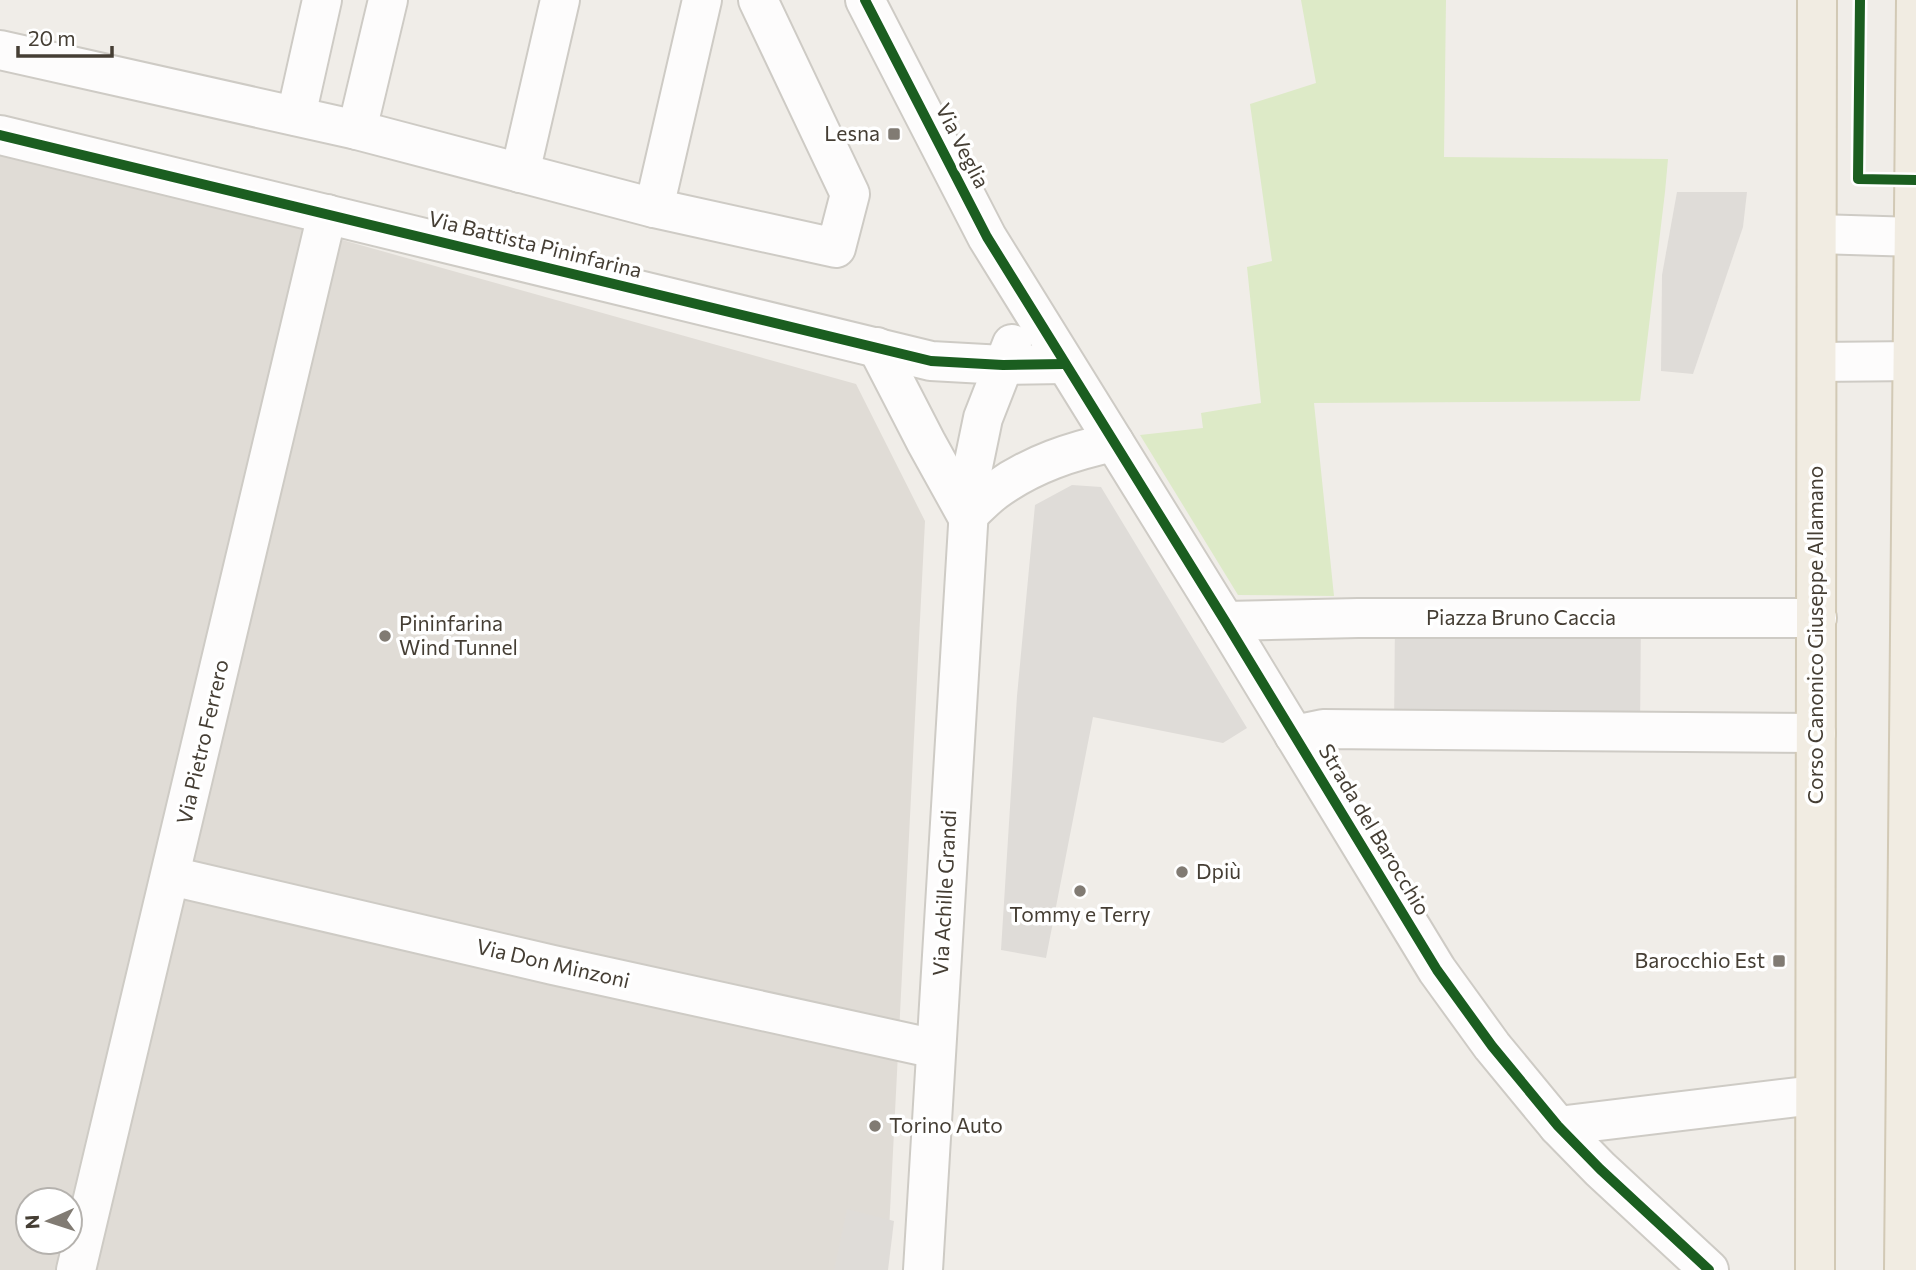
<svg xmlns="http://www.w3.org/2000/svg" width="1916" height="1270" font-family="Commissioner,sans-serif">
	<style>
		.industrial { fill: #e0dcd6; fill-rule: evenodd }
		.green { fill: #ddeac7 }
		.parking { fill: #dfdcd8 }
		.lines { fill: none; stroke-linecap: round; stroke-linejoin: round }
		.minor-casing { stroke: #cecbc5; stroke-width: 42 }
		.major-casing { stroke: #d2c9b5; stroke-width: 42 }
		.minor { stroke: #fdfcfc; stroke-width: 38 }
		.major { stroke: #f1ece2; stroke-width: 38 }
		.cycleway-casing { stroke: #fff; stroke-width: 15 }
		.cycleway { stroke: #1b5e20; stroke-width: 10 }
		.poi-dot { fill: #817b73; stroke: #fff; stroke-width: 2.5 }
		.labels { text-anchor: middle; stroke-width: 7; stroke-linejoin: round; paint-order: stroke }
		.poi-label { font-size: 21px; fill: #453e34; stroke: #fff; text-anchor: start }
		.street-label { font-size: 21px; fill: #453e34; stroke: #fff }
	</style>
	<rect width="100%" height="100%" fill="#f0ede8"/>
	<path class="industrial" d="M 0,144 L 856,384 L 925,521 L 887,1270 L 0,1270 ZM 28,1200 L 70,1200 L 70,1242 L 28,1242 Z"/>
	<path class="green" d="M 1301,0 L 1446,0 L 1444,157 L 1668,159 L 1665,192 L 1640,401 L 1314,403 L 1334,596 L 1238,595 L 1140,435 L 1203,428 L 1201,413 L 1261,403 L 1247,267 L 1272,261 L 1250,104 L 1316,83 Z"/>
	<g class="parking">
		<path d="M 1677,192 L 1747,192 L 1743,227 L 1693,374 L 1661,371 L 1662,275 Z"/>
		<path d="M 1072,485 L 1101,487 L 1247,728 L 1223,743 L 1093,717 L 1046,958 L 1001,950 L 1017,696 L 1035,505 Z"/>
		<path d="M 1395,618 L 1641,618 L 1640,731 L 1394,729 Z"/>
		<path d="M 847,1209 L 894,1221 L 888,1270 L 834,1270 Z"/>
	</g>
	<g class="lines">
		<defs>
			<g id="minor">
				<path d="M 865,0 L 987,237 L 1225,621 L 1437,970 L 1492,1046 L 1558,1126 L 1600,1169 L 1709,1270"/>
				<path d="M 0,50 L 357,130 L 654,208 L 702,0"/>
				<path d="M 296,116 L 322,0"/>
				<path d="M 357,130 L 388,0"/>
				<path d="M 0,135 L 931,361 L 1003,365 L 1064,364"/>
				<path d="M 520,173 L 560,0"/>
				<path d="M 654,208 L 836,248 L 850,194 L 758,0"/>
				<path d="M 1817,234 L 1916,237"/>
				<path d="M 877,347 L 926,442 L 967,516 C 977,507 986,497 996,490 C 1032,464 1072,451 1114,442"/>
				<path d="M 1817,362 L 1916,361"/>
				<path d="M 1225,621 L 1358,618 L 1817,618"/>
				<path d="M 1294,735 L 1323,729 L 1816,733"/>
				<path d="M 171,876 L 553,965 L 936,1049"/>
				<path d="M 1558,1126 L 1815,1095"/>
				<path d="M 76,1270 L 327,214"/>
				<path d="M 923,1270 L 971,476 L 983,418 L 1012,344"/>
			</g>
			<g id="major">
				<path d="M 1815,1270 L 1817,0"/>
				<path d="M 1904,1270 L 1916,0"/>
			</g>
		</defs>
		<use href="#minor" class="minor-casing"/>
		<use href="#major" class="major-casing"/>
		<use href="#minor" class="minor"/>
		<use href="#major" class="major"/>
		<defs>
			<g id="cycleway">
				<path d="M 865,0 L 987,237 L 1225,621 L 1437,970 L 1492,1046 L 1558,1126 L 1600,1169 L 1709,1270"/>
				<path d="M 1860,0 L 1858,179 L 1916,180"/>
				<path d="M 0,135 L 931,361 L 1003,365 L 1064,364"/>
			</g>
		</defs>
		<use href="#cycleway" class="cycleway-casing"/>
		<use href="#cycleway" class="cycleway"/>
	</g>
	<g class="poi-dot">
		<rect x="887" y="127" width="14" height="14" rx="3.5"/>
		<circle cx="385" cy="636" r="7"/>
		<circle cx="1182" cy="872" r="7"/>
		<circle cx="1080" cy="891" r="7"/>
		<rect x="1772" y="954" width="14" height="14" rx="3.5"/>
		<circle cx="875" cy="1126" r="7"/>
	</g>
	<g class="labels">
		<g class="poi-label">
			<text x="880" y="141" text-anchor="end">Lesna</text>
			<text x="399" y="631">Pininfarina<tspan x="399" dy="24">Wind Tunnel</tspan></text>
			<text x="1196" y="879">Dpiù</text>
			<text x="1080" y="922" text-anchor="middle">Tommy e Terry</text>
			<text x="1765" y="968" text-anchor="end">Barocchio Est</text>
			<text x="889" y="1133">Torino Auto</text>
		</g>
		<g class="street-label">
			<text transform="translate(962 146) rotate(63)" y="7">Via Veglia</text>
			<text transform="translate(535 245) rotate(14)" y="7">Via Battista Pininfarina</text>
			<text x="1521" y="625">Piazza Bruno Caccia</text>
			<text transform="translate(1816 635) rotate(-90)" y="7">Corso Canonico Giuseppe Allamano</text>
			<text transform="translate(203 742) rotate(-77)" y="7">Via Pietro Ferrero</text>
			<text transform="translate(1374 830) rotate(59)" y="7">Strada del Barocchio</text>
			<text transform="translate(945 893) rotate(-87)" y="7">Via Achille Grandi</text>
			<text transform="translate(553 964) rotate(13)" y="7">Via Don Minzoni</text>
		</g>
	</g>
	<g transform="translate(49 1221) rotate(267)"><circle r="33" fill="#ffffff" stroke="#b5b2ae" stroke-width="2"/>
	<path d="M0-5L12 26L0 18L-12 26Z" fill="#817b73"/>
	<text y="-10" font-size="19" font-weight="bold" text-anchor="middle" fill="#453e34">N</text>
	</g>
	<path d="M18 46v10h94v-10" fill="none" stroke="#453e34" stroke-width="3.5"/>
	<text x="28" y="46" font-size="21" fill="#453e34" stroke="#ffffff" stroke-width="5" paint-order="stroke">20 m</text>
</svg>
